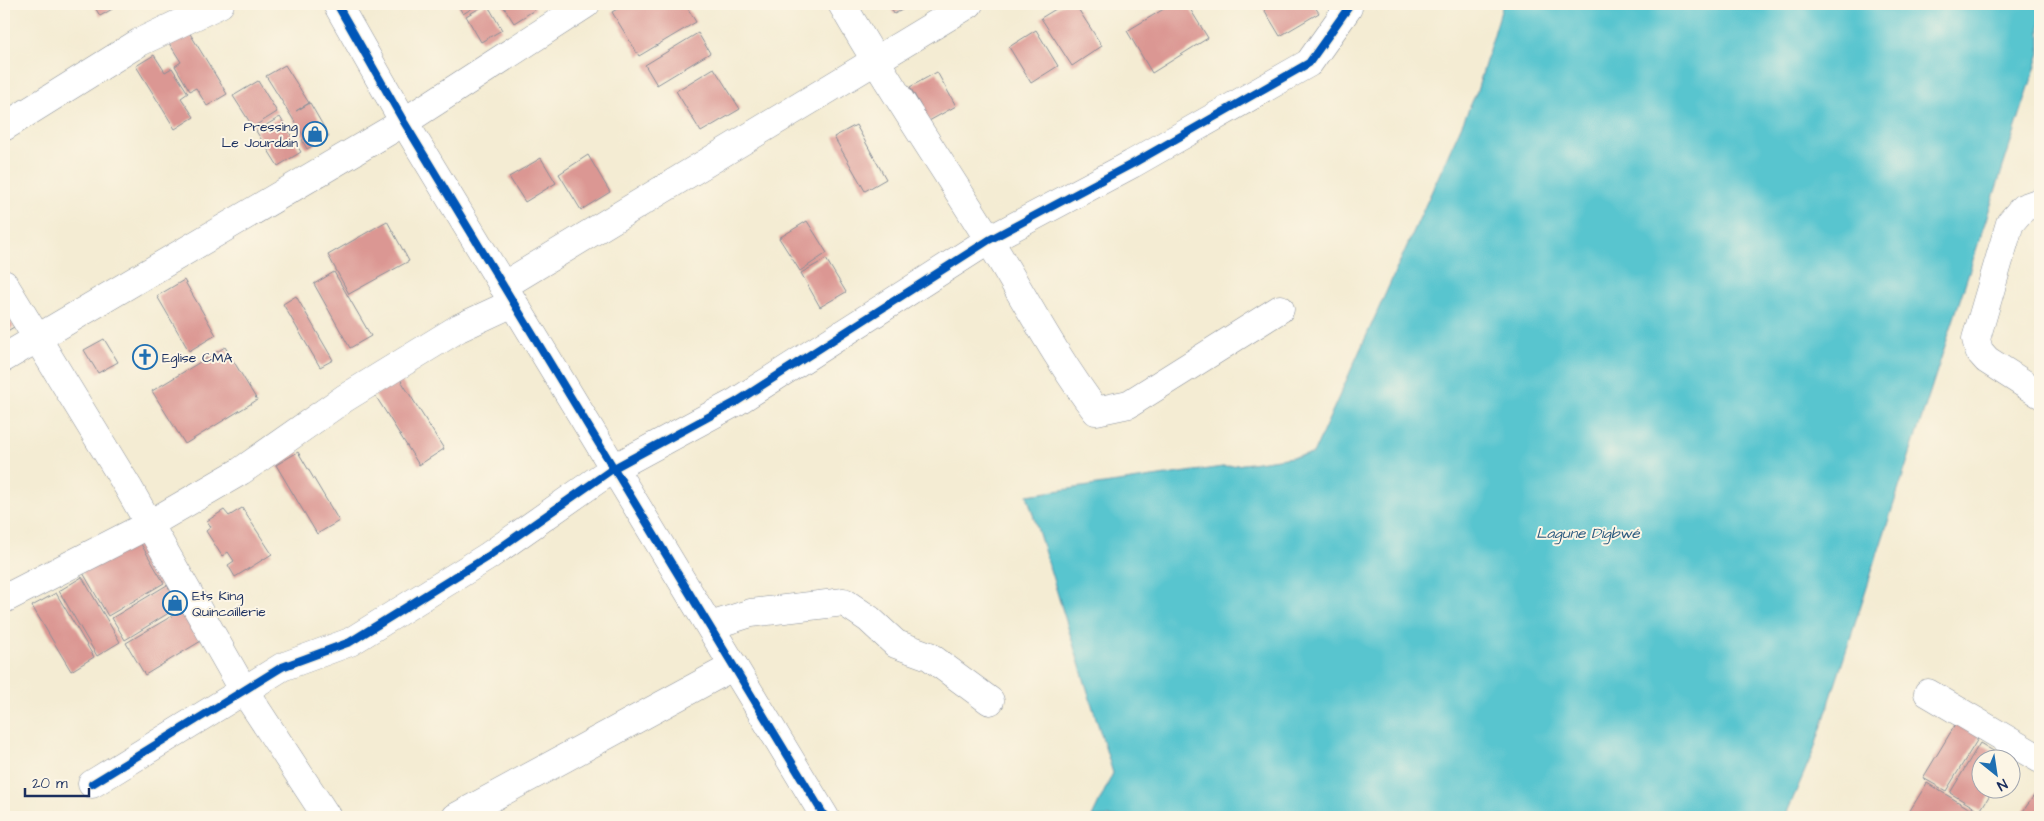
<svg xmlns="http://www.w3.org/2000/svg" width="2044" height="821" font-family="'Architects Daughter',sans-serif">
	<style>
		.water { fill: #58c5cf; stroke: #3a7a96 }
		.building { fill: #db9793 }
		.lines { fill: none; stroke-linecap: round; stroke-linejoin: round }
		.minor-casing { stroke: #888e98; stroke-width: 29 }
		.minor { stroke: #fff; stroke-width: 28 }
		.cycleway-casing { stroke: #fcf5e5; stroke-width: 11 }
		.cycleway { stroke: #0057b8; stroke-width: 8 }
		.labels { text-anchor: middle; stroke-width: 4; stroke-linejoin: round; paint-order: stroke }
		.poi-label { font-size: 14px; fill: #1b2f5e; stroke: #fcf5e5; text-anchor: start }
		.water-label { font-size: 15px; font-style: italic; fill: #2d5c80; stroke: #fcf5e5 }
	</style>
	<rect width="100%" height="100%" fill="#fcf5e5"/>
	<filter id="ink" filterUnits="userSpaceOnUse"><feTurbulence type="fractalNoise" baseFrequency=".02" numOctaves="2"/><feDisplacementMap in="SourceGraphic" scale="10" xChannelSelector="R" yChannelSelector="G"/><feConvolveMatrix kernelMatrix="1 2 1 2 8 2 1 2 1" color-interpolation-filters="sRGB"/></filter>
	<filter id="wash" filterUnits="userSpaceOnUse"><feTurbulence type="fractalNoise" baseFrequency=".0096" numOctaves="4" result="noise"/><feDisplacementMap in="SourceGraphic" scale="20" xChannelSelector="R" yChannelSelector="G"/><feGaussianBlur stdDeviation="1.12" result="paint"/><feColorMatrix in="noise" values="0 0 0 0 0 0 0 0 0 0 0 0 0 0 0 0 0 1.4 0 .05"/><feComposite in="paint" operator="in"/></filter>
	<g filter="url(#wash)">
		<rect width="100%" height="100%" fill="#f4ecd3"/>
		<path class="water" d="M 1503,4 L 2040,4 L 2040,53 L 1814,750 L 1785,817 L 1092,817 L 1113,773 L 1027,495 L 1313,454 L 1477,91 Z"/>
		<g id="blocks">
			<g class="building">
				<path d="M 93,4 L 121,4 L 100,16 Z"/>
				<path d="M 457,4 L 479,4 L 463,14 Z"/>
				<path d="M 487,4 L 502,30 L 481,42 L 466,16 Z"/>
				<path d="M 502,4 L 533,4 L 536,9 L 514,23 Z"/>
				<path d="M 626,4 L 685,4 L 696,22 L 639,56 L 612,12 Z"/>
				<path d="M 756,4 L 770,4 L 760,9 Z"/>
				<path d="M 889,4 L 914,4 L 894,14 Z"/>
				<path d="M 1064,4 L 1075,4 L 1102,46 L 1072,66 L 1041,18 Z"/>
				<path d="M 1172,4 L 1187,4 L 1208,38 L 1152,73 L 1127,31 Z"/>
				<path d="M 1266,4 L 1313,4 L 1319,13 L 1280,36 L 1262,6 Z"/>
				<path d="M 1036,30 L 1058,66 L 1031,83 L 1009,47 Z"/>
				<path d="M 189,32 L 227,94 L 207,106 L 196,88 L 190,91 L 175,66 L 181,62 L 169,43 Z"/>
				<path d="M 698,33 L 710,53 L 657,85 L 645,65 Z"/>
				<path d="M 154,55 L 165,72 L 172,68 L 188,93 L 181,98 L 194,117 L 175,129 L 136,66 Z"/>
				<path d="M 285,65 L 309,103 L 296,111 L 310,103 L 329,136 L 307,149 L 302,140 L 305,138 L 266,76 Z"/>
				<path d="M 714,68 L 740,109 L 701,132 L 676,91 Z"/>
				<path d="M 937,72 L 956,106 L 929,121 L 910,87 Z"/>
				<path d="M 258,81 L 277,112 L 253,127 L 233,96 Z"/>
				<path d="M 280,117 L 301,152 L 278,166 L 256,131 Z"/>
				<path d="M 856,125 L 886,179 L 865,191 L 834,137 Z"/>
				<path d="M 588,155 L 610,192 L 581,210 L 559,174 Z"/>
				<path d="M 541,158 L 556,183 L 525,202 L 509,177 Z"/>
				<path d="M 387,221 L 409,261 L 349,294 L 328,255 Z"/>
				<path d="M 807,221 L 827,253 L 800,271 L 779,238 Z"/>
				<path d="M 826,259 L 846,292 L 820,307 L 801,273 Z"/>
				<path d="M 334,272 L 371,336 L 350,348 L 314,284 Z"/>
				<path d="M 184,280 L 216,335 L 189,351 L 157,296 Z"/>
				<path d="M 296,296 L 333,360 L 320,367 L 283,304 Z"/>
				<path d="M 4,309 L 14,327 L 4,333 Z"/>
				<path d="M 104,339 L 118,362 L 98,373 L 84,350 Z"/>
				<path d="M 225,347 L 257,400 L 185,444 L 152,391 Z"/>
				<path d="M 400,379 L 444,449 L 419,465 L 375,395 Z"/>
				<path d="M 298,452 L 339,521 L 317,534 L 276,465 Z"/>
				<path d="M 242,508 L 272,554 L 235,577 L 228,565 L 234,561 L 228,552 L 222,556 L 206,531 L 211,527 L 207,521 L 224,510 L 229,516 Z"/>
				<path d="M 138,539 L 164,583 L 108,616 L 82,571 Z"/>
				<path d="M 82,577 L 120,642 L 97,656 L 59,591 Z"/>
				<path d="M 167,585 L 180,606 L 125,640 L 112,618 Z"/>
				<path d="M 56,593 L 94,657 L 71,671 L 32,606 Z"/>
				<path d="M 182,610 L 201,641 L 145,675 L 126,643 Z"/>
				<path d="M 1958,720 L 1981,734 L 1946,791 L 1923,778 Z"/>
				<path d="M 1980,743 L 2005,758 L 1982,758 L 1982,788 L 1994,788 L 1980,811 L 1950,793 Z"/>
				<path d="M 1927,783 L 1975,812 L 1972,817 L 1906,817 Z"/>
				<path d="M 2040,787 L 2040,817 L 2019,817 Z"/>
			</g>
		</g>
	</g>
	<g filter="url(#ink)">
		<use href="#blocks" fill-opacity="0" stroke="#888e98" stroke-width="1"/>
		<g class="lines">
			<defs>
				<g id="minor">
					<path d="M 337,4 L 404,122 L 825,817"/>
					<path d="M 842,4 C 888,85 940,161 989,240 C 1024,297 1055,357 1096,411 L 1129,404 L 1280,309"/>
					<path d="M 4,127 L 140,42 L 220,4"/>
					<path d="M 2040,202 L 2023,208 L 2010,223 L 1976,339 L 1979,351 L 1987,360 L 2040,394"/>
					<path d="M 4,284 L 128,487 L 243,689 L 327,817"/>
					<path d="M 503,286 L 969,4"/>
					<path d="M 4,358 L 404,122 L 586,4"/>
					<path d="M 4,599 L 148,525 L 241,471 L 345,398 L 459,328 L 513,303"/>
					<path d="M 710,626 L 751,613 L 844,602 L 869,619 L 896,644 L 929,656 L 990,701"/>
					<path d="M 1928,693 L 2040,759"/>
					<path d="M 92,784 L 282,667 L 350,642 L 487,557 L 614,468 L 736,402 L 989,240 L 1132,164 L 1309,63 L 1348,8 L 1347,4"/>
					<path d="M 456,817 L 734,666"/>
				</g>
			</defs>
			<use href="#minor" class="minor-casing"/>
			<use href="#minor" class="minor"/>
			<defs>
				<g id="cycleway">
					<path d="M 337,4 L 404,122 L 825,817"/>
					<path d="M 92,784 L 282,667 L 350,642 L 487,557 L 614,468 L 736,402 L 989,240 L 1132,164 L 1309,63 L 1348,8 L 1347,4"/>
				</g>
			</defs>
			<use href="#cycleway" class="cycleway-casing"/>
			<use href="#cycleway" class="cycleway"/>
		</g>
	</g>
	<defs>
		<symbol id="shop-ring" viewBox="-11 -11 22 22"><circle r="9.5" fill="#fcf5e5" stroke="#1f6fb2" stroke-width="1.5"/><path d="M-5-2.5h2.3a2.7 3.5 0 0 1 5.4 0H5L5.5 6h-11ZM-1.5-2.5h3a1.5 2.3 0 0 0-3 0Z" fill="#1f6fb2"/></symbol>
		<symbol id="church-ring" viewBox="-11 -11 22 22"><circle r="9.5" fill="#fcf5e5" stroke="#1f6fb2" stroke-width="1.5"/><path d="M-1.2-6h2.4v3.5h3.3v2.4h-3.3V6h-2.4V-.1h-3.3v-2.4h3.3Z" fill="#1f6fb2"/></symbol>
	</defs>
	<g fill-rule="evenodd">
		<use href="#shop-ring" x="301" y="120" width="28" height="28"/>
		<use href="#church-ring" x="131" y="343" width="28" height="28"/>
		<use href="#shop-ring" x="161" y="589" width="28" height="28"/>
	</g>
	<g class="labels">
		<g class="poi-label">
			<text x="298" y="131" text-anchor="end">Pressing<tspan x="298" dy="16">Le Jourdain</tspan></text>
			<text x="162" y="362">Eglise CMA</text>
			<text x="192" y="600">Ets King<tspan x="192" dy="16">Quincaillerie</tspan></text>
		</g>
		<g class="water-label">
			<text x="1588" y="538">Lagune Digbwé</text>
		</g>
	</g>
	<rect width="2044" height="821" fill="none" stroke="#fcf5e5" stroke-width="20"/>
	<g transform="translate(1996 774) rotate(150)"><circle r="24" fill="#fcf5e5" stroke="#a2a6af"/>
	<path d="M0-4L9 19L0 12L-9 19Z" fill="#1f6fb2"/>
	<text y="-8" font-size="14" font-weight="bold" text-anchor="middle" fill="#1b2f5e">N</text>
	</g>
	<path d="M25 788v8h64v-8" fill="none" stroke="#1b2f5e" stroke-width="2.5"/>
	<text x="32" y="788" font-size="15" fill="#1b2f5e" stroke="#fcf5e5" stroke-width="4" paint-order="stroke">20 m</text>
</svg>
